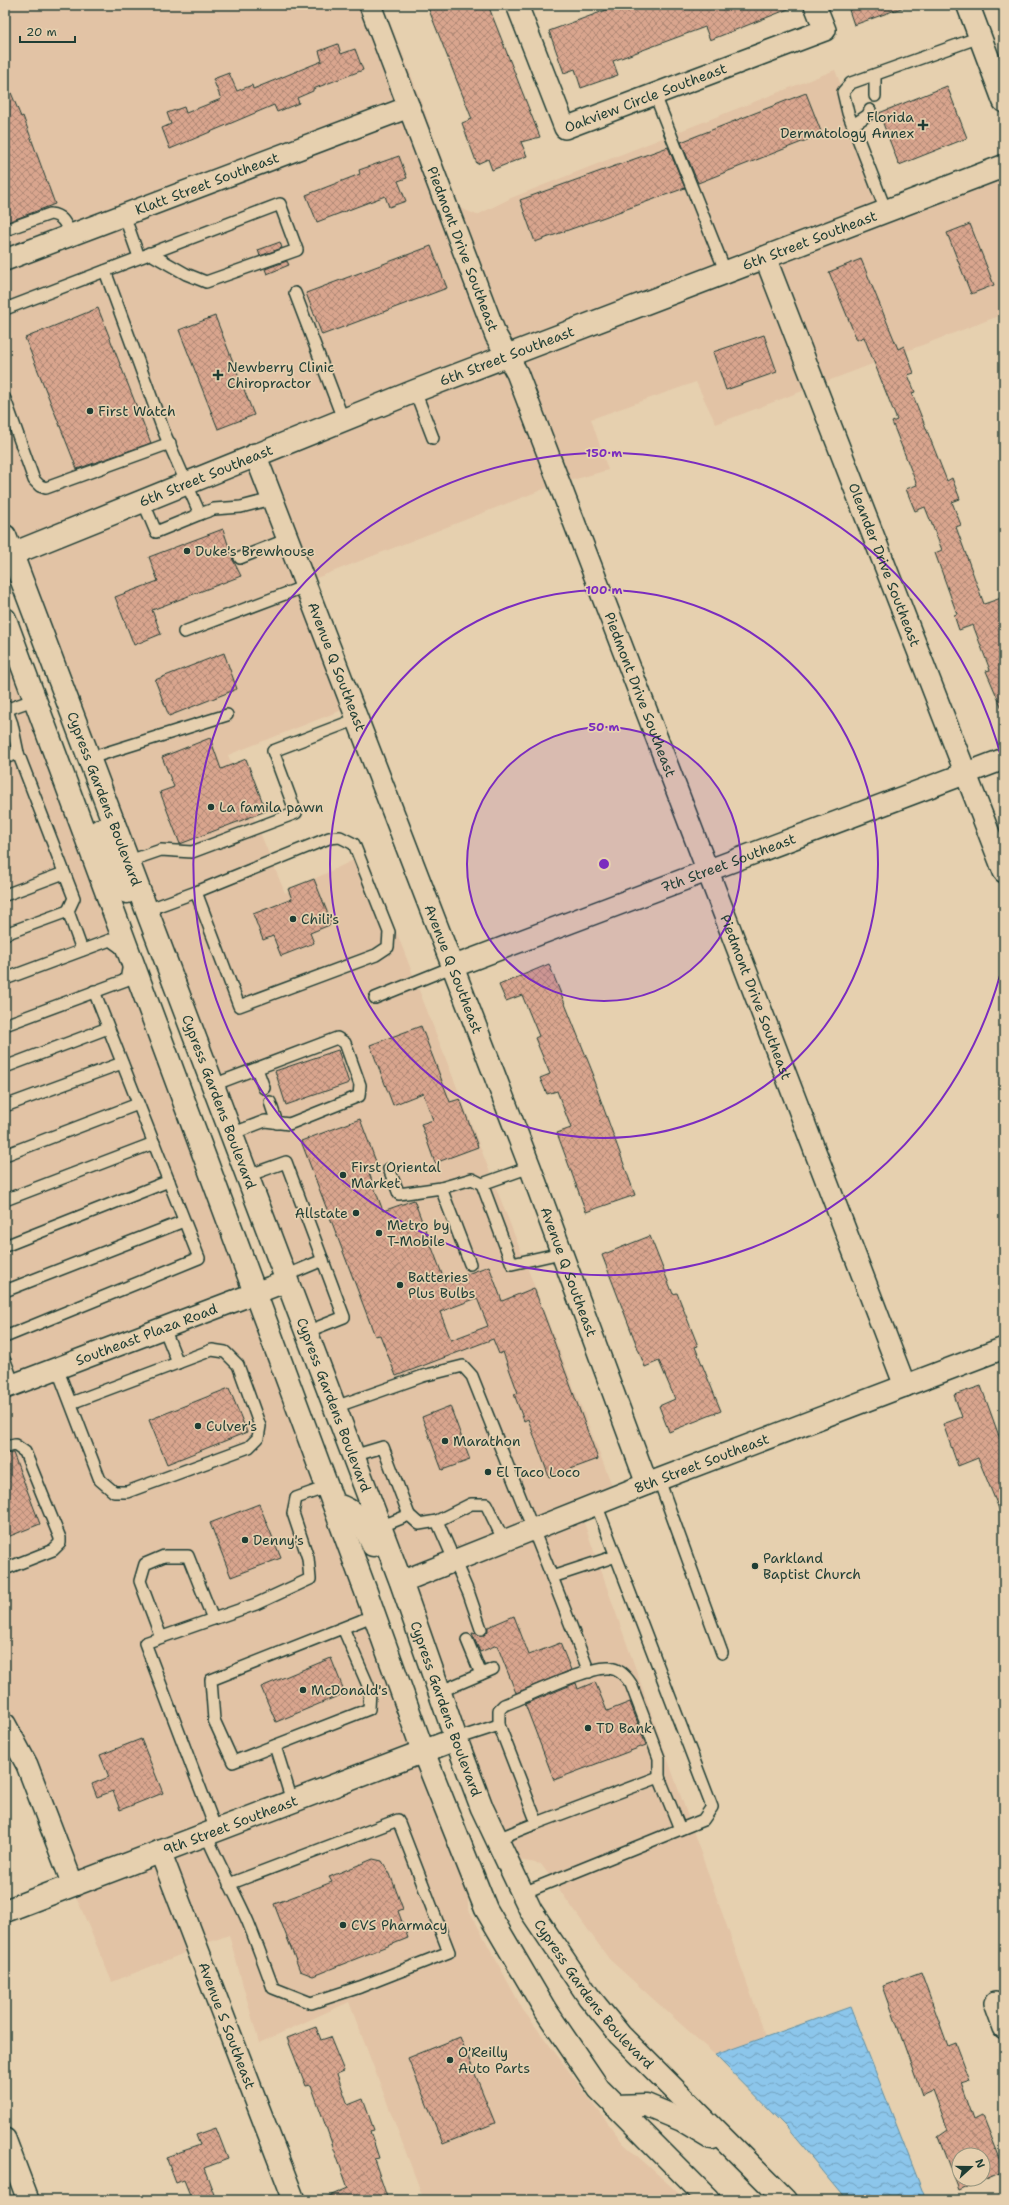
<svg xmlns="http://www.w3.org/2000/svg" width="1009" height="2205" font-family="'Shantell Sans',sans-serif">
	<style>
		.built { fill: #e2c3a5 }
		.water { fill: url(#water-waves); stroke: #608fa2 }
		.building { fill: url(#building-cross-hatch); stroke: #1f3d34; fill-rule: evenodd }
		.lines { fill: none; stroke-linecap: round; stroke-linejoin: round }
		.service-casing { stroke: #1f3d34; stroke-width: 14 }
		.minor-casing { stroke: #1f3d34; stroke-width: 24 }
		.tertiary-casing { stroke: #1f3d34; stroke-width: 25 }
		.primary-casing { stroke: #1f3d34; stroke-width: 25 }
		.service { stroke: #e6d0af; stroke-width: 11 }
		.minor { stroke: #e6d0af; stroke-width: 21 }
		.tertiary { stroke: #e6d0af; stroke-width: 22 }
		.primary { stroke: #e6d0af; stroke-width: 22 }
		.ring { fill: none; stroke: #7b2cbf; stroke-width: 2 }
		.poi-dot { fill: #1f3d34; stroke: #e6d0af; stroke-width: 1.5 }
		.labels { text-anchor: middle; stroke-width: 3.5; stroke-linejoin: round; paint-order: stroke }
		.street-label { font-size: 14px; fill: #1f3d34; stroke: #e6d0af }
		.poi-label { font-size: 14px; fill: #1f3d34; stroke: #e6d0af; text-anchor: start }
		.centre { fill: #7b2cbf; stroke: #e6d0af; stroke-width: 2 }
		.ring-label { font-size: 12px; text-anchor: middle; font-weight: bold; fill: #7b2cbf; stroke: #e6d0af; stroke-width: 3.5; stroke-linejoin: round; paint-order: stroke }
	</style>
	<defs>
		<pattern id="water-waves" width="16" height="10" patternUnits="userSpaceOnUse"><rect width="16" height="10" fill="#8cc6eb"/><path d="M0 5q4-4 8 0t8 0" fill="none" stroke="#72a2bf"/></pattern>
		<pattern id="building-cross-hatch" width="8" height="8" patternUnits="userSpaceOnUse"><rect width="8" height="8" fill="#d9a58e"/><path d="M0 0l8 8M0 8l8-8" fill="none" stroke="#af8875"/></pattern>
	</defs>
	<rect width="100%" height="100%" fill="#e6d0af"/>
	<filter id="ink" filterUnits="userSpaceOnUse"><feTurbulence type="fractalNoise" baseFrequency=".025" numOctaves="2"/><feDisplacementMap in="SourceGraphic" scale="8" xChannelSelector="R" yChannelSelector="G"/><feConvolveMatrix kernelMatrix="1 2 1 2 8 2 1 2 1" color-interpolation-filters="sRGB"/></filter>
	<g filter="url(#ink)">
		<g class="built">
			<path d="M 5,5 L 359,5 L 396,102 L 5,250 Z"/>
			<path d="M 382,5 L 383,5 L 414,82 L 460,208 L 477,215 L 511,198 L 835,70 L 886,201 L 511,343 Z"/>
			<path d="M 403,119 L 491,351 L 18,541 L 5,506 L 5,270 Z"/>
			<path d="M 1004,176 L 1004,314 L 825,382 L 779,262 Z"/>
			<path d="M 759,270 L 805,390 L 716,424 L 696,382 L 591,419 L 608,470 L 569,481 L 522,360 Z"/>
			<path d="M 502,367 L 549,487 L 314,579 L 269,459 Z"/>
			<path d="M 249,467 L 342,710 L 228,755 L 285,893 L 366,854 L 613,1488 L 408,1569 L 207,1038 L 209,1036 L 204,1030 L 25,559 Z"/>
			<path d="M 5,648 L 37,733 L 35,734 L 40,741 L 120,956 L 118,963 L 122,964 L 243,1288 L 5,1378 Z"/>
			<path d="M 249,1306 L 322,1505 L 320,1511 L 325,1512 L 410,1746 L 80,1872 L 37,1761 L 24,1734 L 5,1706 L 5,1398 Z"/>
			<path d="M 583,1520 L 766,2037 L 715,2055 L 609,1959 L 541,1864 L 519,1860 L 492,1803 L 466,1735 L 414,1587 Z"/>
			<path d="M 417,1764 L 468,1891 L 468,1908 L 523,2010 L 623,2143 L 686,2200 L 424,2200 L 349,2002 L 259,2043 L 229,1935 L 207,1943 L 173,1856 Z"/>
			<path d="M 153,1864 L 187,1952 L 112,1982 L 75,1894 Z"/>
		</g>
		<path class="water" d="M 850,2007 L 926,2200 L 847,2200 L 787,2128 L 715,2055 Z"/>
		<g class="building">
			<path d="M 427,5 L 488,5 L 540,137 L 521,142 L 527,156 L 492,170 L 488,159 L 477,164 L 462,123 L 472,119 Z"/>
			<path d="M 607,5 L 622,5 L 624,11 L 641,5 L 796,6 L 710,40 L 705,27 L 613,61 L 618,75 L 581,88 L 575,69 L 564,73 L 549,31 L 609,9 Z"/>
			<path d="M 862,5 L 904,5 L 904,7 L 854,25 L 849,10 Z"/>
			<path d="M 338,44 L 341,54 L 355,49 L 363,70 L 313,89 L 313,91 L 297,98 L 299,103 L 277,112 L 274,105 L 170,149 L 162,128 L 171,124 L 167,113 L 184,107 L 186,113 L 221,99 L 213,79 L 229,73 L 237,91 L 252,85 L 253,89 L 322,61 L 319,51 Z"/>
			<path d="M 5,78 L 21,117 L 23,116 L 55,204 L 5,223 Z"/>
			<path d="M 947,86 L 967,138 L 899,165 L 879,113 Z"/>
			<path d="M 806,93 L 822,134 L 698,183 L 681,142 Z"/>
			<path d="M 668,147 L 685,188 L 535,242 L 520,200 Z"/>
			<path d="M 399,156 L 407,178 L 398,181 L 406,201 L 389,207 L 385,196 L 317,222 L 306,195 L 360,174 L 359,170 Z"/>
			<path d="M 970,224 L 994,285 L 971,294 L 947,233 Z"/>
			<path d="M 280,242 L 282,248 L 260,256 L 258,250 Z"/>
			<path d="M 431,246 L 447,288 L 322,335 L 306,293 Z"/>
			<path d="M 861,259 L 898,349 L 904,346 L 914,373 L 908,375 L 915,392 L 912,393 L 947,481 L 952,478 L 960,499 L 952,502 L 961,525 L 956,527 L 984,604 L 1004,597 L 1004,713 L 986,671 L 990,670 L 973,625 L 959,630 L 954,615 L 957,614 L 935,553 L 942,550 L 925,507 L 915,511 L 906,489 L 917,485 L 892,422 L 897,420 L 864,337 L 857,340 L 829,272 Z"/>
			<path d="M 287,261 L 289,265 L 267,274 L 265,269 Z"/>
			<path d="M 98,308 L 151,443 L 77,469 L 25,338 Z"/>
			<path d="M 215,316 L 254,415 L 218,429 L 179,330 Z"/>
			<path d="M 764,335 L 777,372 L 726,390 L 713,352 Z"/>
			<path d="M 223,529 L 233,560 L 241,576 L 152,610 L 161,634 L 134,645 L 115,597 L 158,581 L 149,557 Z"/>
			<path d="M 224,653 L 237,689 L 169,716 L 155,680 Z"/>
			<path d="M 210,738 L 221,769 L 246,759 L 266,811 L 180,844 L 160,792 L 174,787 L 162,757 Z"/>
			<path d="M 314,879 L 332,924 L 310,933 L 314,943 L 281,956 L 273,936 L 263,940 L 253,914 L 292,899 L 288,889 Z"/>
			<path d="M 549,964 L 594,1076 L 592,1076 L 635,1195 L 586,1212 L 557,1133 L 571,1128 L 557,1091 L 547,1094 L 540,1078 L 550,1074 L 535,1038 L 539,1036 L 522,995 L 506,1001 L 499,985 Z"/>
			<path d="M 421,1026 L 450,1102 L 460,1099 L 478,1147 L 435,1163 L 421,1124 L 433,1120 L 423,1093 L 393,1105 L 370,1045 Z"/>
			<path d="M 338,1050 L 349,1083 L 286,1105 L 275,1071 Z"/>
			<path d="M 360,1119 L 378,1167 L 368,1170 L 383,1211 L 414,1200 L 445,1282 L 489,1266 L 502,1301 L 534,1288 L 598,1459 L 549,1477 L 528,1419 L 524,1421 L 514,1394 L 518,1393 L 503,1352 L 499,1354 L 493,1339 L 396,1376 L 380,1335 L 375,1336 L 301,1141 ZM 477,1298 L 488,1326 L 451,1340 L 440,1312 Z"/>
			<path d="M 650,1236 L 673,1294 L 677,1293 L 698,1346 L 695,1347 L 721,1411 L 669,1432 L 659,1406 L 675,1399 L 659,1361 L 645,1367 L 602,1255 Z"/>
			<path d="M 981,1386 L 1004,1450 L 1004,1521 L 978,1458 L 958,1466 L 943,1424 L 962,1417 L 954,1395 Z"/>
			<path d="M 229,1388 L 247,1432 L 167,1464 L 149,1420 Z"/>
			<path d="M 450,1406 L 470,1460 L 442,1470 L 422,1417 Z"/>
			<path d="M 13,1453 L 40,1524 L 5,1538 L 5,1454 Z"/>
			<path d="M 259,1504 L 281,1558 L 231,1577 L 210,1523 Z"/>
			<path d="M 514,1616 L 529,1655 L 560,1643 L 571,1670 L 516,1693 L 497,1645 L 480,1652 L 472,1633 L 484,1635 L 488,1631 L 488,1627 Z"/>
			<path d="M 331,1658 L 345,1693 L 276,1722 L 261,1687 Z"/>
			<path d="M 595,1682 L 607,1711 L 630,1702 L 646,1745 L 554,1780 L 525,1704 L 576,1683 L 578,1689 Z"/>
			<path d="M 141,1739 L 163,1793 L 120,1810 L 113,1791 L 97,1797 L 92,1784 L 109,1777 L 100,1755 Z"/>
			<path d="M 373,1859 L 382,1861 L 390,1874 L 403,1909 L 398,1911 L 408,1938 L 313,1976 L 300,1971 L 274,1904 L 332,1882 L 329,1877 Z"/>
			<path d="M 921,1972 L 948,2046 L 956,2043 L 970,2080 L 961,2083 L 974,2120 L 982,2116 L 1004,2171 L 959,2191 L 938,2137 L 948,2130 L 933,2090 L 922,2095 L 883,1986 ZM 959,2155 L 983,2155 L 983,2179 L 959,2179 Z"/>
			<path d="M 316,2027 L 321,2040 L 330,2037 L 344,2071 L 337,2074 L 348,2105 L 363,2099 L 374,2130 L 370,2131 L 379,2158 L 374,2159 L 388,2200 L 320,2200 L 348,2188 L 311,2085 L 306,2086 L 287,2038 Z"/>
			<path d="M 460,2037 L 495,2123 L 443,2144 L 408,2058 Z"/>
			<path d="M 216,2128 L 228,2159 L 204,2168 L 216,2200 L 192,2200 L 184,2180 L 176,2183 L 166,2157 L 200,2145 L 196,2135 Z"/>
		</g>
		<g class="lines">
			<defs>
				<g id="service">
					<path d="M 655,95 L 726,273"/>
					<path d="M 875,96 L 875,75"/>
					<path d="M 853,125 L 868,115 L 870,110"/>
					<path d="M 886,211 L 848,113 L 843,92 L 851,83 L 980,37"/>
					<path d="M 124,215 L 139,257"/>
					<path d="M 5,230 L 50,214 C 63,215 66,225 71,235"/>
					<path d="M 105,271 L 164,432 L 200,514 L 156,532 L 143,501"/>
					<path d="M 295,293 L 343,419"/>
					<path d="M 5,309 L 280,204 L 297,250 L 206,282 L 186,274 L 149,253"/>
					<path d="M 415,391 L 433,438"/>
					<path d="M 5,399 L 34,480 L 40,486 L 46,488 L 170,443"/>
					<path d="M 200,514 L 214,509 L 241,507 L 272,499"/>
					<path d="M 240,558 L 288,539"/>
					<path d="M 184,632 L 306,586"/>
					<path d="M 5,705 L 12,724 L 18,753"/>
					<path d="M 5,710 L 36,699"/>
					<path d="M 5,758 L 18,753 L 74,898 L 68,911 L 82,950"/>
					<path d="M 90,758 L 227,715"/>
					<path d="M 129,861 L 161,850 L 192,852 L 296,813 L 273,751 L 357,719"/>
					<path d="M 5,895 L 64,873"/>
					<path d="M 147,910 L 196,892 L 329,838 L 340,837 L 354,844 L 389,932 L 388,947 L 376,955 L 239,1006 L 196,892"/>
					<path d="M 5,934 L 68,911"/>
					<path d="M 5,979 L 110,940 L 124,950"/>
					<path d="M 375,998 L 452,967"/>
					<path d="M 5,1025 L 126,980 L 129,964"/>
					<path d="M 5,1067 L 108,1028"/>
					<path d="M 257,1069 L 264,1088"/>
					<path d="M 213,1085 L 337,1038 L 345,1043 L 360,1085 L 359,1096 L 289,1124 L 265,1121 L 231,1134"/>
					<path d="M 270,1102 L 277,1123"/>
					<path d="M 5,1106 L 122,1063"/>
					<path d="M 5,1155 L 138,1104"/>
					<path d="M 389,1169 L 399,1194 L 441,1188 L 472,1179 L 482,1184 L 530,1167"/>
					<path d="M 247,1176 L 286,1162 L 344,1317 L 306,1332"/>
					<path d="M 482,1184 L 512,1264 L 561,1253"/>
					<path d="M 441,1188 L 470,1264"/>
					<path d="M 5,1200 L 154,1143"/>
					<path d="M 5,1246 L 169,1181"/>
					<path d="M 285,1276 L 323,1260"/>
					<path d="M 5,1291 L 184,1221"/>
					<path d="M 164,1328 L 178,1363"/>
					<path d="M 5,1337 L 199,1258 L 94,991"/>
					<path d="M 5,1361 L 14,1385"/>
					<path d="M 57,1368 L 100,1480 L 114,1492 L 127,1492 L 249,1447 L 258,1438 L 260,1426 L 238,1365 L 225,1352 L 212,1350 L 71,1403"/>
					<path d="M 335,1407 L 423,1376 L 463,1366 L 472,1376 L 552,1577 L 616,1556"/>
					<path d="M 5,1447 L 15,1445 L 25,1452 L 60,1538 L 60,1543 L 53,1550 L 5,1569"/>
					<path d="M 353,1456 L 383,1447 L 409,1515 L 380,1527"/>
					<path d="M 659,1480 L 722,1653"/>
					<path d="M 409,1515 L 419,1524 L 437,1521"/>
					<path d="M 552,1577 L 589,1672"/>
					<path d="M 343,1628 L 370,1690 L 369,1709 L 233,1762 L 214,1720 L 211,1680 L 360,1621 L 374,1615"/>
					<path d="M 481,1629 L 469,1594 L 437,1521 L 471,1504 L 486,1504 L 504,1541"/>
					<path d="M 161,1637 L 140,1581 L 145,1564 L 164,1556 L 188,1556 L 213,1619"/>
					<path d="M 467,1640 L 481,1674"/>
					<path d="M 439,1692 L 493,1669"/>
					<path d="M 499,1725 L 499,1710 L 504,1705 C 526,1697 589,1666 609,1668 C 619,1669 626,1676 631,1684 L 659,1758 L 659,1777"/>
					<path d="M 456,1739 L 499,1725 L 537,1823 L 497,1839"/>
					<path d="M 275,1746 L 292,1801"/>
					<path d="M 537,1823 L 659,1777 L 680,1829"/>
					<path d="M 216,1830 L 145,1643 L 256,1604 L 310,1579 L 308,1558 L 293,1513 L 296,1498 L 327,1487"/>
					<path d="M 206,1834 C 218,1864 235,1892 248,1922 C 257,1944 265,1966 273,1988 L 311,2003 L 360,1987 L 449,1952 L 398,1820 L 229,1884"/>
					<path d="M 523,1893 L 703,1820 L 712,1807 L 596,1504"/>
				</g>
				<g id="minor">
					<path id="s1" d="M 370,5 L 496,336 L 517,373 L 905,1386"/>
					<path id="s2" d="M 517,5 L 565,128 L 825,30 L 815,5"/>
					<path id="s3" d="M 765,257 L 1004,872"/>
					<path id="s4" d="M 5,260 L 409,107"/>
					<path id="s5" d="M 255,454 L 530,1167 L 647,1484"/>
					<path id="s6" d="M 452,967 L 1004,759"/>
					<path id="s7" d="M 5,1388 L 287,1281"/>
					<path id="s8" d="M 401,1582 L 647,1484 L 1004,1348"/>
					<path d="M 5,1724 L 27,1765 L 73,1885"/>
					<path id="s9" d="M 160,1851 L 294,2200"/>
					<path d="M 995,2003 L 1004,2028"/>
					<path d="M 5,2139 L 28,2200"/>
				</g>
				<g id="tertiary">
					<path d="M 968,5 L 1004,101"/>
					<path id="s10" d="M 12,554 L 415,391 L 1004,166"/>
					<path id="s11" d="M 5,1911 L 456,1739"/>
				</g>
				<g id="primary">
					<path id="s12" d="M 5,536 L 401,1582 L 456,1739 L 482,1808 L 531,1911 L 589,1997 L 620,2035 L 785,2200"/>
					<path d="M 5,619 L 365,1589 L 423,1751 L 486,1909 L 546,2011 L 599,2089 L 709,2200"/>
					<path d="M 100,830 L 121,884 L 127,892"/>
					<path d="M 334,1504 C 360,1512 362,1522 373,1545"/>
					<path d="M 615,2106 L 646,2105 L 682,2120 L 712,2138"/>
				</g>
			</defs>
			<use href="#service" class="service-casing"/>
			<use href="#minor" class="minor-casing"/>
			<use href="#tertiary" class="tertiary-casing"/>
			<use href="#primary" class="primary-casing"/>
			<use href="#service" class="service"/>
			<use href="#minor" class="minor"/>
			<use href="#tertiary" class="tertiary"/>
			<use href="#primary" class="primary"/>
		</g>
	</g>
	<circle cx="604" cy="864" r="137" fill="#7b2cbf" fill-opacity=".12"/>
	<g class="ring">
		<circle cx="604" cy="864" r="137"/>
		<circle cx="604" cy="864" r="274"/>
		<path d="M1004 960A411 411 0 1 1 1004 768"/>
	</g>
	<g class="poi-dot">
		<path d="M921 119h4v4h4v4h-4v4h-4v-4h-4v-4h4z"/>
		<path d="M216 369h4v4h4v4h-4v4h-4v-4h-4v-4h4z"/>
		<circle cx="90" cy="411" r="4"/>
		<circle cx="187" cy="551" r="4"/>
		<circle cx="211" cy="807" r="4"/>
		<circle cx="293" cy="919" r="4"/>
		<circle cx="343" cy="1175" r="4"/>
		<circle cx="356" cy="1213" r="4"/>
		<circle cx="379" cy="1233" r="4"/>
		<circle cx="400" cy="1285" r="4"/>
		<circle cx="198" cy="1426" r="4"/>
		<circle cx="445" cy="1441" r="4"/>
		<circle cx="488" cy="1472" r="4"/>
		<circle cx="245" cy="1540" r="4"/>
		<circle cx="755" cy="1566" r="4"/>
		<circle cx="303" cy="1690" r="4"/>
		<circle cx="588" cy="1728" r="4"/>
		<circle cx="343" cy="1925" r="4"/>
		<circle cx="450" cy="2060" r="4"/>
	</g>
	<g class="labels">
		<g class="street-label">
			<text dy="5" stroke="none"><textPath href="#s2" startOffset="218">Oakview Circle Southeast</textPath></text>
			<text dy="5" stroke="none"><textPath href="#s4" startOffset="216">Klatt Street Southeast</textPath></text>
			<text dy="5" stroke="none"><textPath href="#s10" startOffset="857">6th Street Southeast</textPath></text>
			<text dy="5" stroke="none"><textPath href="#s1" startOffset="261">Piedmont Drive Southeast</textPath></text>
			<text dy="5" stroke="none"><textPath href="#s10" startOffset="533">6th Street Southeast</textPath></text>
			<text dy="5" stroke="none"><textPath href="#s10" startOffset="209">6th Street Southeast</textPath></text>
			<text dy="5" stroke="none"><textPath href="#s3" startOffset="330">Oleander Drive Southeast</textPath></text>
			<text dy="5" stroke="none"><textPath href="#s5" startOffset="228">Avenue Q Southeast</textPath></text>
			<text dy="5" stroke="none"><textPath href="#s1" startOffset="741">Piedmont Drive Southeast</textPath></text>
			<text dy="5" stroke="none"><textPath href="#s12" startOffset="281">Cypress Gardens Boulevard</textPath></text>
			<text dy="5" stroke="none"><textPath href="#s6" startOffset="295">7th Street Southeast</textPath></text>
			<text dy="5" stroke="none"><textPath href="#s5" startOffset="552">Avenue Q Southeast</textPath></text>
			<text dy="5" stroke="none"><textPath href="#s1" startOffset="1065">Piedmont Drive Southeast</textPath></text>
			<text dy="5" stroke="none"><textPath href="#s12" startOffset="605">Cypress Gardens Boulevard</textPath></text>
			<text dy="5" stroke="none"><textPath href="#s5" startOffset="876">Avenue Q Southeast</textPath></text>
			<text dy="5" stroke="none"><textPath href="#s7" startOffset="151">Southeast Plaza Road</textPath></text>
			<text dy="5" stroke="none"><textPath href="#s12" startOffset="929">Cypress Gardens Boulevard</textPath></text>
			<text dy="5" stroke="none"><textPath href="#s8" startOffset="323">8th Street Southeast</textPath></text>
			<text dy="5" stroke="none"><textPath href="#s12" startOffset="1253">Cypress Gardens Boulevard</textPath></text>
			<text dy="5" stroke="none"><textPath href="#s11" startOffset="241">9th Street Southeast</textPath></text>
			<text dy="5" stroke="none"><textPath href="#s12" startOffset="1577">Cypress Gardens Boulevard</textPath></text>
			<text dy="5" stroke="none"><textPath href="#s9" startOffset="187">Avenue S Southeast</textPath></text>
		</g>
		<g class="poi-label">
			<text x="914" y="122" text-anchor="end">Florida<tspan x="914" dy="16">Dermatology Annex</tspan></text>
			<text x="227" y="372">Newberry Clinic<tspan x="227" dy="16">Chiropractor</tspan></text>
			<text x="98" y="416">First Watch</text>
			<text x="195" y="556">Duke's Brewhouse</text>
			<text x="219" y="812">La famila pawn</text>
			<text x="301" y="924">Chili's</text>
			<text x="351" y="1172">First Oriental<tspan x="351" dy="16">Market</tspan></text>
			<text x="348" y="1218" text-anchor="end">Allstate</text>
			<text x="387" y="1230">Metro by<tspan x="387" dy="16">T-Mobile</tspan></text>
			<text x="408" y="1282">Batteries<tspan x="408" dy="16">Plus Bulbs</tspan></text>
			<text x="206" y="1431">Culver's</text>
			<text x="453" y="1446">Marathon</text>
			<text x="496" y="1477">El Taco Loco</text>
			<text x="253" y="1545">Denny's</text>
			<text x="763" y="1563">Parkland<tspan x="763" dy="16">Baptist Church</tspan></text>
			<text x="311" y="1695">McDonald's</text>
			<text x="596" y="1733">TD Bank</text>
			<text x="351" y="1930">CVS Pharmacy</text>
			<text x="458" y="2057">O'Reilly<tspan x="458" dy="16">Auto Parts</tspan></text>
		</g>
	</g>
	<circle cx="604" cy="864" r="6" class="centre"/>
	<g class="ring-label">
		<text x="604" y="457">150 m</text>
		<text x="604" y="594">100 m</text>
		<text x="604" y="731">50 m</text>
	</g>
	<rect width="1009" height="2205" fill="none" stroke="#e6d0af" stroke-width="20"/>
	<rect x="10" y="10" width="989" height="2185" fill="none" stroke="#1f3d34" stroke-width="1.5" filter="url(#ink)"/>
	<g transform="translate(971 2167) rotate(69)"><circle r="19" fill="#e6d0af" stroke="#96957e"/>
	<path d="M0-3L7 15L0 10L-7 15Z" fill="#1f3d34"/>
	<text y="-6" font-size="11" font-weight="bold" text-anchor="middle" fill="#1f3d34">N</text>
	</g>
	<path d="M20 36v6h55v-6" fill="none" stroke="#1f3d34" stroke-width="2"/>
	<text x="26" y="36" font-size="12" fill="#1f3d34" stroke="#e6d0af" stroke-width="3" paint-order="stroke">20 m</text>
</svg>
